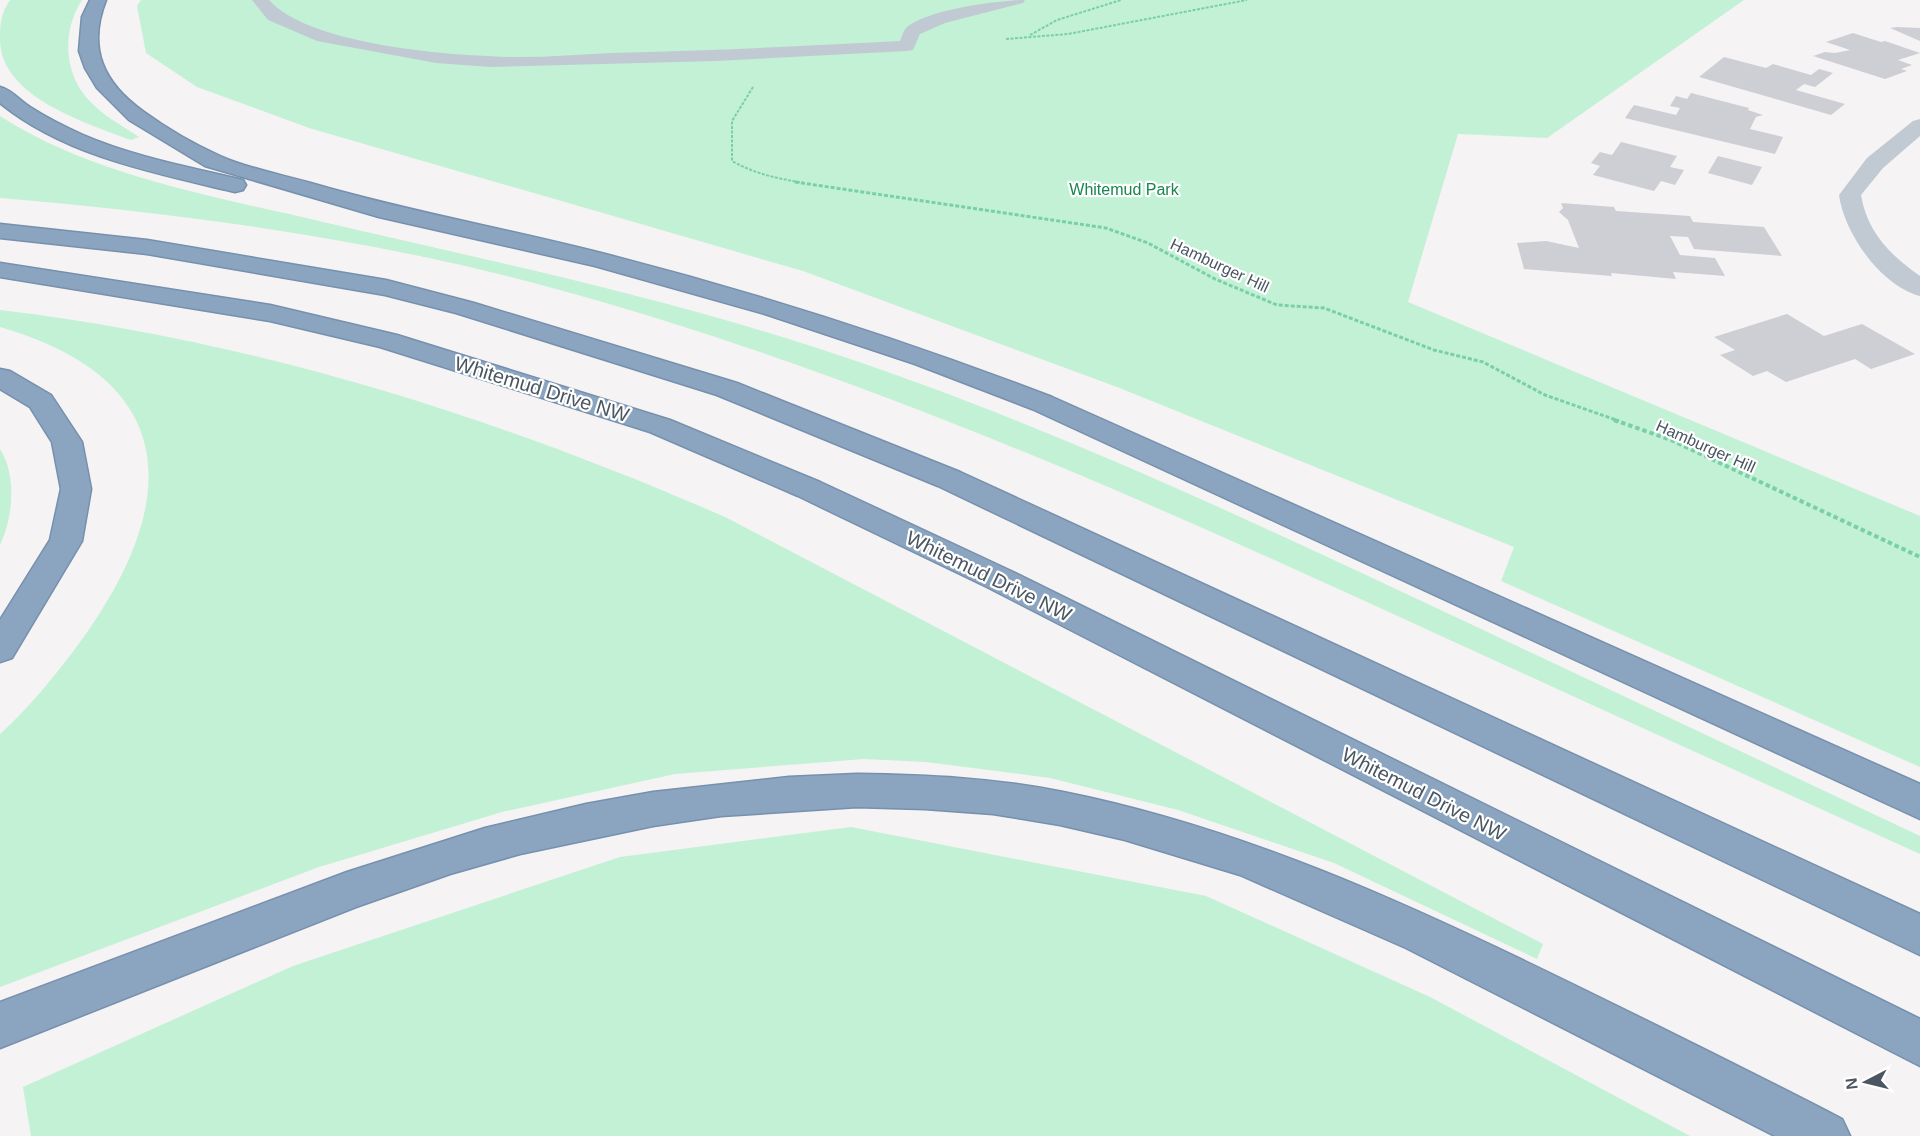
<svg xmlns="http://www.w3.org/2000/svg" width="1920" height="1136" font-family="Arial,sans-serif">
	<style>
		.green { fill: #c3f1d5 }
		.building { fill: #cdcfd5 }
		.lines { fill: none; stroke-linecap: round; stroke-linejoin: round }
		.highway-casing { stroke: #7690ad; stroke-width: 3 }
		.path-far2 { stroke: #7ad0a6; stroke-width: 2; stroke-dasharray: 3 1.5; stroke-linecap: butt }
		.path-far1 { stroke: #7ad0a6; stroke-width: 3; stroke-dasharray: 4 2; stroke-linecap: butt }
		.path { stroke: #7ad0a6; stroke-width: 4; stroke-dasharray: 4.5 3; stroke-linecap: butt }
		.lane { fill: #c1cad2; fill-rule: evenodd }
		.street { fill: #c1cad2; fill-rule: evenodd }
		.highway { fill: #8ba5c1; fill-rule: evenodd }
		.labels { text-anchor: middle; stroke-width: 4.5; stroke-linejoin: round; paint-order: stroke }
		.far-park-label { font-size: 16px; fill: #17864f; stroke: #fff }
		.far-street-label { font-size: 16px; fill: #4a5661; stroke: #fff }
		.street-label { font-size: 20px; fill: #4a5661; stroke: #fff }
	</style>
	<rect width="100%" height="100%" fill="#f5f3f3"/>
	<g class="green">
		<path d="M 10,0 L 82,0 C 63,29 63,69 86,97 C 100,114 121,125 139,137 L 131,140 C 86,123 0,97 0,39 C 0,24 1,13 10,0 Z"/>
		<path d="M 141,0 L 1744,0 L 1547,138 L 1458,134 L 1408,302 L 1920,516 L 1920,767 L 1501,581 L 1514,547 L 1117,387 L 803,271 L 309,128 L 197,87 L 146,53 L 137,6 Z"/>
		<path d="M 0,116 C 93,176 217,197 323,222 C 487,260 653,295 814,347 C 1021,414 1217,505 1415,598 C 1583,677 1751,756 1920,836 L 1920,854 C 1739,772 1559,690 1378,607 C 1111,485 841,367 556,289 C 375,239 187,214 0,198 Z"/>
		<path d="M 0,310 C 252,340 494,416 725,517 L 1543,944 L 1537,959 L 1334,863 L 1178,810 L 1050,778 L 926,762 L 864,759 L 675,774 L 502,812 L 319,867 L 0,987 L 0,734 C 28,709 52,679 75,649 C 178,511 190,382 0,327 Z"/>
		<path d="M 0,449 C 17,476 13,517 0,545 Z"/>
		<path d="M 851,827 L 1206,896 L 1430,997 L 1690,1136 L 31,1136 L 23,1087 L 293,966 L 620,857 Z"/>
	</g>
	<g class="building">
		<path d="M 1897,27 L 1920,28 L 1920,41 L 1890,28 Z"/>
		<path d="M 1853,33 L 1881,42 L 1885,41 L 1920,53 L 1898,60 L 1912,65 L 1901,69 L 1907,71 L 1885,79 L 1813,56 L 1825,52 L 1835,53 L 1850,50 L 1826,42 Z"/>
		<path d="M 1724,57 L 1766,68 L 1773,64 L 1811,75 L 1819,69 L 1833,73 L 1815,87 L 1804,84 L 1796,90 L 1845,104 L 1831,115 L 1699,77 Z"/>
		<path d="M 1691,93 L 1749,108 L 1748,110 L 1763,115 L 1756,117 L 1750,129 L 1783,137 L 1775,154 L 1625,118 L 1634,105 L 1676,115 L 1680,108 L 1670,106 L 1676,96 L 1687,99 Z"/>
		<path d="M 1621,142 L 1677,156 L 1670,167 L 1684,170 L 1675,185 L 1661,181 L 1654,191 L 1593,175 L 1600,166 L 1591,163 L 1600,152 L 1612,155 Z"/>
		<path d="M 1718,156 L 1762,167 L 1752,185 L 1708,173 Z"/>
		<path d="M 1561,203 L 1614,207 L 1616,211 L 1690,216 L 1693,222 L 1764,227 L 1782,256 L 1694,249 L 1688,237 L 1670,236 L 1680,255 L 1715,258 L 1725,276 L 1673,272 L 1676,279 L 1611,273 L 1612,276 L 1524,269 L 1517,243 L 1546,241 L 1579,248 L 1568,220 L 1559,212 L 1563,208 Z"/>
		<path d="M 1787,314 L 1824,336 L 1862,324 L 1915,354 L 1871,369 L 1855,359 L 1786,382 L 1767,371 L 1753,376 L 1720,355 L 1735,350 L 1714,337 Z"/>
	</g>
	<g class="lines">
		<defs>
			<g id="highway">
				<path d="M 90,0 L 106,0 C 87,48 103,83 144,112 C 166,128 195,145 220,156 C 249,169 283,175 314,184 C 410,212 508,229 605,254 C 757,293 906,341 1052,397 L 1920,784 L 1920,819 L 1032,409 L 915,364 L 765,314 L 595,266 L 379,217 L 205,166 L 129,120 L 97,88 L 85,68 L 79,51 L 82,17 Z"/>
				<path d="M 0,87 C 12,90 20,101 30,107 C 47,118 65,127 83,135 C 134,157 189,167 243,180 L 246,185 L 243,190 L 235,192 C 155,173 65,156 0,103 Z"/>
				<path d="M 0,224 L 147,240 L 386,280 L 474,303 L 737,383 L 960,472 L 1920,914 L 1920,955 L 938,486 L 717,395 L 456,313 L 385,295 L 147,254 L 0,238 Z"/>
				<path d="M 0,263 L 270,305 L 397,335 L 670,420 L 820,482 L 1011,571 L 1920,1019 L 1920,1066 L 987,587 L 798,496 L 650,432 L 380,347 L 270,321 L 0,277 Z"/>
				<path d="M 0,369 L 10,371 L 51,395 L 82,442 L 91,489 L 82,541 L 12,658 L 0,662 L 0,620 L 50,540 L 61,489 L 52,442 L 30,407 L 0,389 Z"/>
				<path d="M 857,774 C 926,775 995,778 1063,792 C 1243,828 1408,904 1572,984 C 1662,1028 1753,1073 1842,1119 L 1850,1136 L 1775,1136 L 1406,948 L 1240,875 L 1125,840 L 1060,825 L 993,814 L 925,809 L 857,807 L 721,816 L 653,826 L 520,854 L 450,874 L 356,907 L 0,1048 L 0,1002 L 347,872 L 485,828 L 586,804 L 653,792 L 789,777 Z"/>
			</g>
		</defs>
		<use href="#highway" class="highway-casing"/>
		<g class="path-far2">
			<path d="M 1030,35 L 1057,20 L 1121,0"/>
			<path d="M 1006,39 L 1068,34 L 1247,0"/>
			<path d="M 753,87 L 732,121 L 732,161 C 755,174 779,179 805,183"/>
		</g>
		<path class="path-far1" d="M 795,182 L 1106,228 L 1148,243 L 1215,279 L 1277,305 L 1324,308 L 1434,350 L 1483,362 L 1545,395 L 1619,421"/>
		<path class="path" d="M 1614,420 L 1671,440 L 1920,557"/>
		<path class="lane" d="M 252,0 L 269,0 C 306,42 433,54 488,56 C 529,59 570,55 611,53 C 707,51 804,46 900,41 C 902,37 903,31 906,28 C 924,10 999,0 1025,0 L 1023,3 L 945,23 L 920,34 L 913,50 L 907,51 L 716,61 L 491,67 L 436,63 L 317,41 L 268,20 Z"/>
		<path class="street" d="M 1920,119 L 1920,136 L 1883,168 L 1861,195 C 1867,232 1890,255 1920,276 L 1920,296 C 1881,286 1844,233 1839,195 L 1867,158 L 1913,121 Z"/>
		<use href="#highway" class="highway"/>
	</g>
	<g class="labels">
		<g class="far-park-label">
			<text x="1124" y="195">Whitemud Park</text>
		</g>
		<g class="far-street-label">
			<text transform="translate(1220 265) rotate(25)" y="6">Hamburger Hill</text>
			<text transform="translate(1706 446) rotate(24)" y="6">Hamburger Hill</text>
		</g>
		<g class="street-label">
			<text transform="translate(542 389) rotate(17)" y="7">Whitemud Drive NW</text>
			<text transform="translate(989 576) rotate(26)" y="7">Whitemud Drive NW</text>
			<text transform="translate(1424 794) rotate(27)" y="7">Whitemud Drive NW</text>
		</g>
	</g>
	<g transform="translate(1866 1082) rotate(263)" stroke="#ffffff" stroke-width="4.5" paint-order="stroke">
	<path d="M0-4.5L10 22L0 15L-10 22Z" fill="#4a5661"/>
	<text y="-9" font-size="16" font-weight="bold" text-anchor="middle" fill="#4a5661">N</text>
	</g>
</svg>
